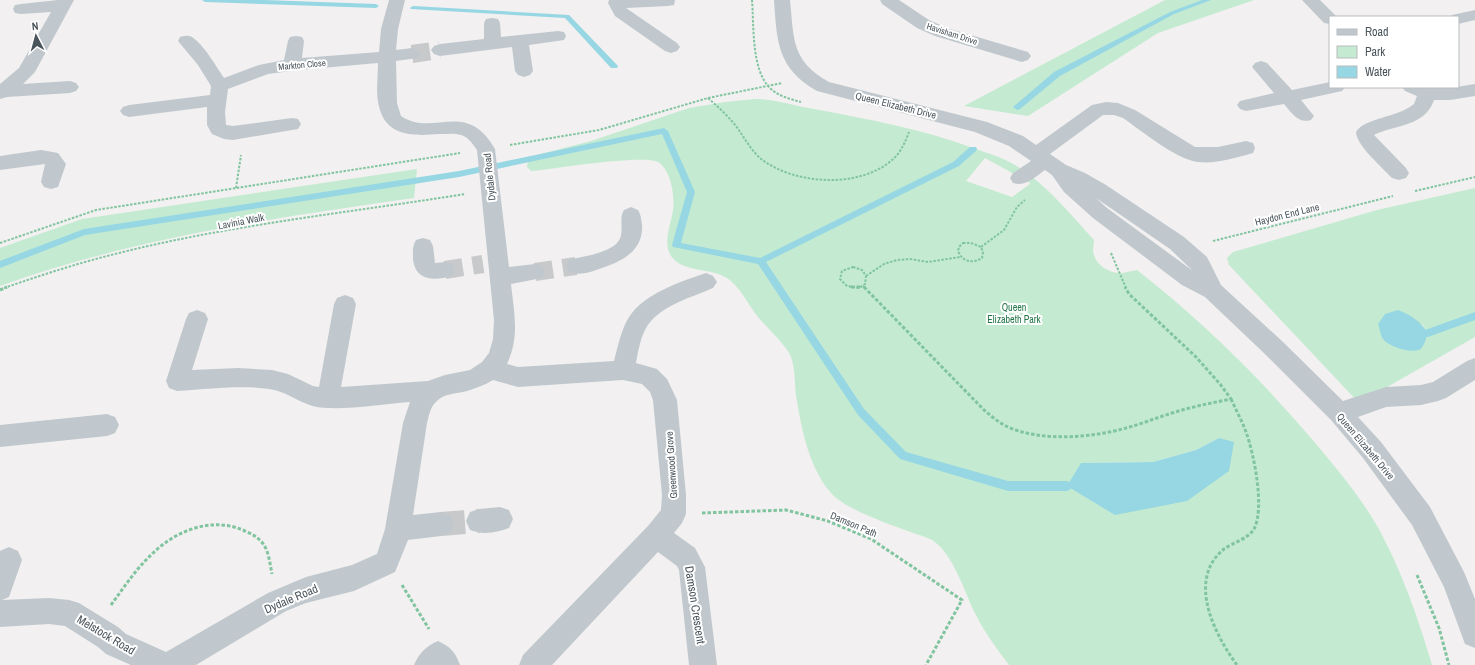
<svg xmlns="http://www.w3.org/2000/svg" width="1475" height="665" font-family="'Archivo Narrow',sans-serif">
	<style>
		.green { fill: #c4ebd1; fill-rule: evenodd }
		.water { fill: #96d7e3 }
		.lines { fill: none; stroke-linecap: round; stroke-linejoin: round }
		.stream { fill: #96d7e3; fill-rule: evenodd }
		.minor-tunnel-far1 { stroke: #c8c9cb; stroke-width: 18; stroke-dasharray: 18 10; stroke-linecap: butt }
		.minor-tunnel { stroke: #c8c9cb; stroke-width: 24; stroke-dasharray: 24 12; stroke-linecap: butt }
		.path-far1 { stroke: #80c59f; stroke-width: 2; stroke-dasharray: 2.5 1.5; stroke-linecap: butt }
		.path { stroke: #80c59f; stroke-width: 3; stroke-dasharray: 3.5 2; stroke-linecap: butt }
		.minor { fill: #c0c8cd; fill-rule: evenodd }
		.labels { text-anchor: middle; stroke-width: 4; stroke-linejoin: round; paint-order: stroke }
		.far-street-label { font-size: 9px; fill: #4a545b; stroke: #fff }
		.street-label { font-size: 10px; fill: #4a545b; stroke: #fff }
		.park-label { font-size: 10px; fill: #227647; stroke: #fff }
		.near-street-label { font-size: 12px; fill: #4a545b; stroke: #fff }
	</style>
	<rect width="100%" height="100%" fill="#f2f0f0"/>
	<g class="green">
		<path d="M 1165,0 L 1254,0 L 1158,33 L 1028,116 L 964,106 Z"/>
		<path d="M 755,99 C 776,99 793,106 814,109 C 868,119 922,129 973,148 C 987,153 1002,157 1015,165 C 1046,184 1070,214 1094,240 C 1094,245 1092,250 1094,255 C 1097,266 1111,274 1122,273 C 1127,272 1132,271 1137,270 C 1201,320 1258,376 1311,438 C 1337,469 1363,499 1382,535 C 1404,577 1419,621 1432,665 L 1009,665 C 997,649 985,633 976,615 C 964,592 954,554 932,540 C 927,537 919,535 913,533 C 892,525 846,510 831,493 C 810,469 802,432 797,401 C 794,386 796,372 791,357 C 787,346 767,328 758,317 C 749,306 743,292 732,282 C 718,268 693,273 677,262 C 659,249 671,226 673,210 C 675,196 671,170 658,162 C 641,154 554,169 531,171 L 527,167 L 528,159 L 537,155 L 591,141 L 689,108 L 725,102 ZM 985,158 L 1030,183 L 1030,184 L 1012,197 L 966,181 ZM 1219,438 L 1115,515 L 1081,463 L 1153,462 L 1196,450 Z"/>
		<path d="M 417,169 L 414,198 C 274,218 134,238 0,286 L 0,248 L 82,219 Z"/>
		<path d="M 1475,188 L 1475,337 L 1359,403 L 1229,265 L 1227,258 L 1233,252 L 1377,210 ZM 1422,324 L 1428,333 C 1422,349 1422,349 1405,350 Z"/>
	</g>
	<g class="water">
		<path d="M 1398,310 C 1411,315 1420,321 1428,333 C 1426,338 1424,348 1419,350 C 1409,353 1389,347 1383,339 C 1380,335 1380,328 1378,324 L 1385,314 Z"/>
		<path d="M 1219,438 L 1234,442 L 1229,471 L 1187,501 L 1115,515 L 1067,486 L 1081,463 L 1153,462 L 1196,450 Z"/>
	</g>
	<g class="lines">
		<g class="stream">
			<path d="M 202,0 L 264,0 L 376,4 L 379,6 L 376,8 L 205,2 Z"/>
			<path d="M 1202,0 L 1211,0 L 1174,14 L 1060,76 L 1020,109 L 1017,110 L 1013,107 L 1054,72 L 1170,12 Z"/>
			<path d="M 413,6 L 569,15 L 618,66 L 617,68 L 611,68 L 565,18 L 411,9 L 410,8 Z"/>
			<path d="M 664,128 L 668,131 L 695,192 L 681,243 L 760,258 L 953,162 L 970,147 L 976,147 L 977,149 L 976,151 L 959,166 L 766,262 L 864,409 L 906,452 L 1008,481 L 1067,481 L 1071,483 L 1072,486 L 1071,489 L 1067,491 L 1008,491 L 900,459 L 858,415 L 758,264 L 673,247 L 672,245 L 687,192 L 662,134 L 459,177 L 85,235 L 0,268 L 0,261 L 84,229 L 459,171 Z"/>
			<path d="M 1475,312 L 1475,320 L 1428,337 L 1425,336 L 1423,333 L 1425,330 Z"/>
		</g>
		<g class="minor-tunnel-far1">
			<path d="M 412,54 L 440,50"/>
			<path d="M 445,270 L 483,264"/>
			<path d="M 535,272 L 576,266"/>
		</g>
		<path class="minor-tunnel" d="M 441,524 L 479,521"/>
		<g class="path-far1">
			<path d="M 752,0 C 754,24 751,70 770,88 C 778,96 790,99 801,102"/>
			<path d="M 708,98 C 718,107 728,116 736,126 C 744,137 750,149 760,158 C 794,186 867,190 898,154 C 903,147 906,140 909,132"/>
			<path d="M 510,145 L 599,130 L 708,98 L 782,83"/>
			<path d="M 236,188 L 241,155"/>
			<path d="M 1415,191 L 1475,177"/>
			<path d="M 1213,241 L 1393,196"/>
			<path d="M 0,243 L 96,210 L 460,153"/>
			<path d="M 963,243 L 971,243 L 981,247 L 983,252 L 982,258 C 973,264 962,262 958,251 L 959,247 Z"/>
			<path d="M 981,247 L 1004,230 L 1017,207 L 1025,200"/>
			<path d="M 1111,253 L 1126,288"/>
			<path d="M 853,267 L 862,270 L 866,276 L 865,284 L 859,288 L 847,286 L 840,279 L 842,271 Z"/>
			<path d="M 866,276 L 884,264 L 897,260 L 910,259 L 928,262 L 960,257"/>
			<path d="M 863,286 L 865,288"/>
			<path d="M 4,288 C 39,276 75,264 111,255 C 227,225 347,213 465,194"/>
		</g>
		<g class="path">
			<path d="M 851,287 L 860,287"/>
			<path d="M 864,287 L 984,410 C 991,416 998,422 1006,426 C 1039,442 1091,438 1126,428 C 1141,424 1156,418 1172,413 C 1191,407 1211,403 1231,399 L 1220,384 L 1196,357 L 1129,294 L 1125,287"/>
			<path d="M 0,290 L 7,287"/>
			<path d="M 1231,399 C 1236,410 1242,421 1246,432 C 1254,454 1265,508 1254,529 C 1248,539 1232,543 1224,549 C 1186,580 1215,635 1237,665"/>
			<path d="M 702,513 L 786,510 L 828,521 L 871,539 L 962,600 L 926,665"/>
			<path d="M 1417,575 L 1439,628 L 1449,665"/>
			<path d="M 402,585 L 429,629"/>
			<path d="M 111,605 C 127,583 142,560 165,543 C 188,526 220,518 247,532 C 254,535 260,539 264,545 C 269,553 270,564 272,574"/>
		</g>
		<g class="minor">
			<path d="M 58,0 L 74,0 L 35,72 L 23,84 L 70,81 L 76,83 L 79,87 L 76,91 L 70,93 L 7,97 L 0,99 L 0,84 L 19,68 L 51,12 L 21,14 L 15,13 L 13,9 L 15,5 L 21,4 Z"/>
			<path d="M 389,0 L 405,0 L 398,29 L 396,50 L 412,48 L 418,50 L 421,54 L 418,58 L 396,61 L 397,103 L 401,116 C 433,138 466,98 495,149 L 509,267 L 535,264 L 542,266 L 545,272 L 542,278 L 511,284 C 514,313 520,336 507,364 L 518,367 L 614,361 C 618,346 621,330 629,317 C 645,293 680,282 706,273 L 713,276 L 717,282 L 713,288 C 691,298 657,306 645,330 C 640,340 638,352 636,363 L 657,369 L 667,379 L 677,400 L 686,495 L 686,514 L 682,523 L 674,533 L 695,548 L 705,567 L 717,665 L 689,665 L 679,570 L 677,566 L 658,552 L 552,665 L 519,665 L 523,655 L 648,526 L 661,510 L 662,495 L 653,400 L 650,392 L 642,384 L 623,380 L 518,387 L 493,380 C 485,385 476,388 467,391 C 456,394 443,393 435,403 C 430,408 429,416 427,423 L 413,515 L 441,512 L 450,515 L 454,524 L 450,533 L 441,536 L 408,540 L 395,572 L 354,591 L 306,603 L 286,611 L 196,665 L 131,665 L 106,654 L 98,647 L 65,626 L 49,624 L 0,627 L 0,551 L 9,547 L 18,551 L 22,560 L 9,597 L 2,600 L 49,598 L 69,600 L 79,603 L 118,627 L 126,634 L 166,652 L 268,593 L 306,577 L 352,565 L 377,554 L 385,529 L 403,423 L 410,402 C 383,404 355,409 328,408 C 304,408 295,395 274,390 C 246,384 206,389 177,391 L 169,388 L 166,381 L 186,319 L 189,313 L 197,310 L 205,313 L 208,319 L 192,370 L 238,368 L 272,370 L 288,374 L 313,386 L 319,387 L 334,304 L 337,298 L 345,295 L 353,298 L 356,304 L 341,387 L 428,381 L 445,375 L 470,370 L 482,362 L 489,353 L 493,339 L 494,320 L 477,150 C 473,144 468,137 461,135 C 455,133 446,134 439,134 C 416,136 388,137 380,110 C 375,96 378,78 378,63 L 299,70 L 268,74 L 228,89 L 225,112 L 226,125 L 233,126 L 292,118 L 298,119 L 301,124 L 298,129 L 292,130 L 233,140 L 224,139 L 212,134 L 207,125 L 207,107 L 129,117 L 123,115 L 120,111 L 123,107 L 129,105 L 210,95 L 211,86 L 198,65 L 178,41 L 180,37 C 184,36 188,35 192,37 C 204,45 216,66 224,78 L 259,65 L 284,60 L 288,41 L 290,37 L 296,36 L 302,37 L 304,41 L 302,58 L 379,52 L 381,29 Z"/>
			<path d="M 609,0 L 675,0 L 674,5 L 668,6 L 626,8 L 677,43 L 680,47 L 677,51 L 671,53 L 665,51 L 615,16 L 608,3 Z"/>
			<path d="M 774,0 L 790,0 C 794,39 791,61 829,82 L 987,122 L 1023,136 L 1036,145 L 1092,105 L 1106,102 L 1118,103 L 1135,110 L 1195,147 L 1218,147 L 1246,141 L 1253,143 L 1255,148 L 1253,153 C 1235,158 1216,164 1198,162 C 1175,159 1142,131 1123,118 L 1114,115 L 1103,115 L 1050,154 L 1066,165 L 1085,173 L 1106,185 L 1184,237 L 1207,257 L 1221,285 L 1283,342 L 1343,401 L 1386,387 L 1421,385 L 1433,382 L 1467,361 L 1475,358 L 1475,380 L 1446,398 L 1438,401 L 1421,405 L 1386,407 L 1358,417 L 1381,442 L 1430,507 L 1464,572 L 1475,599 L 1475,648 L 1465,644 L 1444,587 L 1412,525 L 1363,458 L 1331,420 L 1267,356 L 1205,297 L 1182,285 L 1093,218 L 1064,192 L 1052,175 L 1045,170 C 1035,177 1026,187 1013,183 L 1010,178 L 1013,173 L 1031,161 L 1009,146 L 975,132 L 817,91 C 777,68 777,42 774,0 ZM 1096,198 L 1170,249 L 1193,271 L 1107,208 Z"/>
			<path d="M 880,0 L 899,0 L 929,20 L 947,28 L 1028,52 L 1031,56 L 1028,60 L 1022,62 L 935,36 L 917,28 L 882,4 Z"/>
			<path d="M 1302,0 L 1320,0 L 1337,17 L 1330,17 L 1330,24 L 1324,23 Z"/>
			<path d="M 1475,10 L 1475,20 L 1458,24 L 1458,17 L 1451,17 L 1452,15 Z"/>
			<path d="M 492,18 L 498,19 L 500,23 L 501,37 L 558,31 L 564,32 L 566,36 L 564,40 L 529,45 L 533,71 L 530,75 L 524,77 L 518,75 L 515,71 L 512,47 L 440,56 L 434,54 L 431,50 L 434,46 L 440,44 L 484,39 L 484,23 L 486,19 Z"/>
			<path d="M 1261,61 L 1267,63 L 1292,90 L 1330,82 L 1330,87 L 1345,87 L 1342,91 L 1301,100 L 1314,116 L 1311,120 C 1298,124 1292,113 1284,104 L 1246,111 L 1240,109 L 1237,105 L 1240,101 L 1274,93 L 1252,67 L 1255,63 Z"/>
			<path d="M 1475,84 L 1475,96 L 1450,100 L 1434,100 C 1425,127 1396,124 1374,135 L 1406,168 L 1409,173 L 1406,178 L 1399,180 L 1392,178 C 1383,168 1356,145 1356,132 C 1364,118 1399,117 1414,104 L 1417,96 L 1405,91 L 1402,87 L 1450,88 Z"/>
			<path d="M 41,150 L 58,153 L 66,164 L 58,187 L 51,189 L 44,187 L 41,182 L 45,164 L 0,170 L 0,156 Z"/>
			<path d="M 631,207 L 638,210 C 641,215 641,219 642,224 C 644,250 623,261 602,268 C 591,272 580,276 569,272 L 566,266 L 569,260 C 583,256 618,253 621,235 C 623,226 619,218 624,210 Z"/>
			<path d="M 423,238 L 430,240 L 433,246 L 435,263 L 445,262 L 452,264 L 455,270 L 452,276 C 435,281 415,281 413,259 C 413,252 412,247 416,240 Z"/>
			<path d="M 107,414 L 115,417 L 119,425 L 115,433 L 107,436 L 0,447 L 0,425 Z"/>
			<path d="M 500,507 L 509,510 L 513,519 L 509,528 C 496,533 483,535 470,530 L 466,521 L 470,512 L 479,509 Z"/>
			<path d="M 438,641 C 451,647 455,652 460,665 L 414,665 C 419,653 426,646 438,641 Z"/>
		</g>
	</g>
	<g class="labels">
		<g class="far-street-label">
			<text transform="translate(952 34) rotate(18)" y="3">Havisham Drive</text>
			<text transform="translate(302 65) rotate(-5)" y="3">Markton Close</text>
		</g>
		<g class="street-label">
			<text transform="translate(896 105) rotate(14)" y="4">Queen Elizabeth Drive</text>
			<text transform="translate(489 177) rotate(-96)" y="4">Dydale Road</text>
			<text transform="translate(1287 214) rotate(-14)" y="4">Haydon End Lane</text>
			<text transform="translate(241 221) rotate(-11)" y="4">Lavinia Walk</text>
			<text transform="translate(1366 446) rotate(50)" y="4">Queen Elizabeth Drive</text>
			<text transform="translate(671 465) rotate(-94)" y="4">Greenwood Grove</text>
			<text transform="translate(854 524) rotate(23)" y="4">Damson Path</text>
		</g>
		<g class="park-label">
			<text x="1014" y="311">Queen<tspan x="1014" dy="12">Elizabeth Park</tspan></text>
		</g>
		<g class="near-street-label">
			<text transform="translate(291 599) rotate(-23)" y="4">Dydale Road</text>
			<text transform="translate(695 605) rotate(81)" y="4">Damson Crescent</text>
			<text transform="translate(106 635) rotate(31)" y="4">Melstock Road</text>
		</g>
	</g>
	<rect x="1329" y="16" width="130" height="72" fill="#ffffff" stroke="#b7bbbd"/>
	<rect x="1337" y="29" width="20" height="6" fill="#c0c8cd" stroke="#b7bbbd"/>
	<text x="1365" y="36" font-size="12" fill="#4a545b">Road</text>
	<rect x="1337" y="46" width="20" height="12" fill="#c4ebd1" stroke="#b7bbbd"/>
	<text x="1365" y="56" font-size="12" fill="#4a545b">Park</text>
	<rect x="1337" y="66" width="20" height="12" fill="#96d7e3" stroke="#b7bbbd"/>
	<text x="1365" y="76" font-size="12" fill="#4a545b">Water</text>
	<g transform="translate(36 36) rotate(354)" stroke="#ffffff" stroke-width="3" paint-order="stroke">
	<path d="M0-3L7 15L0 10L-7 15Z" fill="#4a545b"/>
	<text y="-6" font-size="11" font-weight="bold" text-anchor="middle" fill="#4a545b">N</text>
	</g>
</svg>
